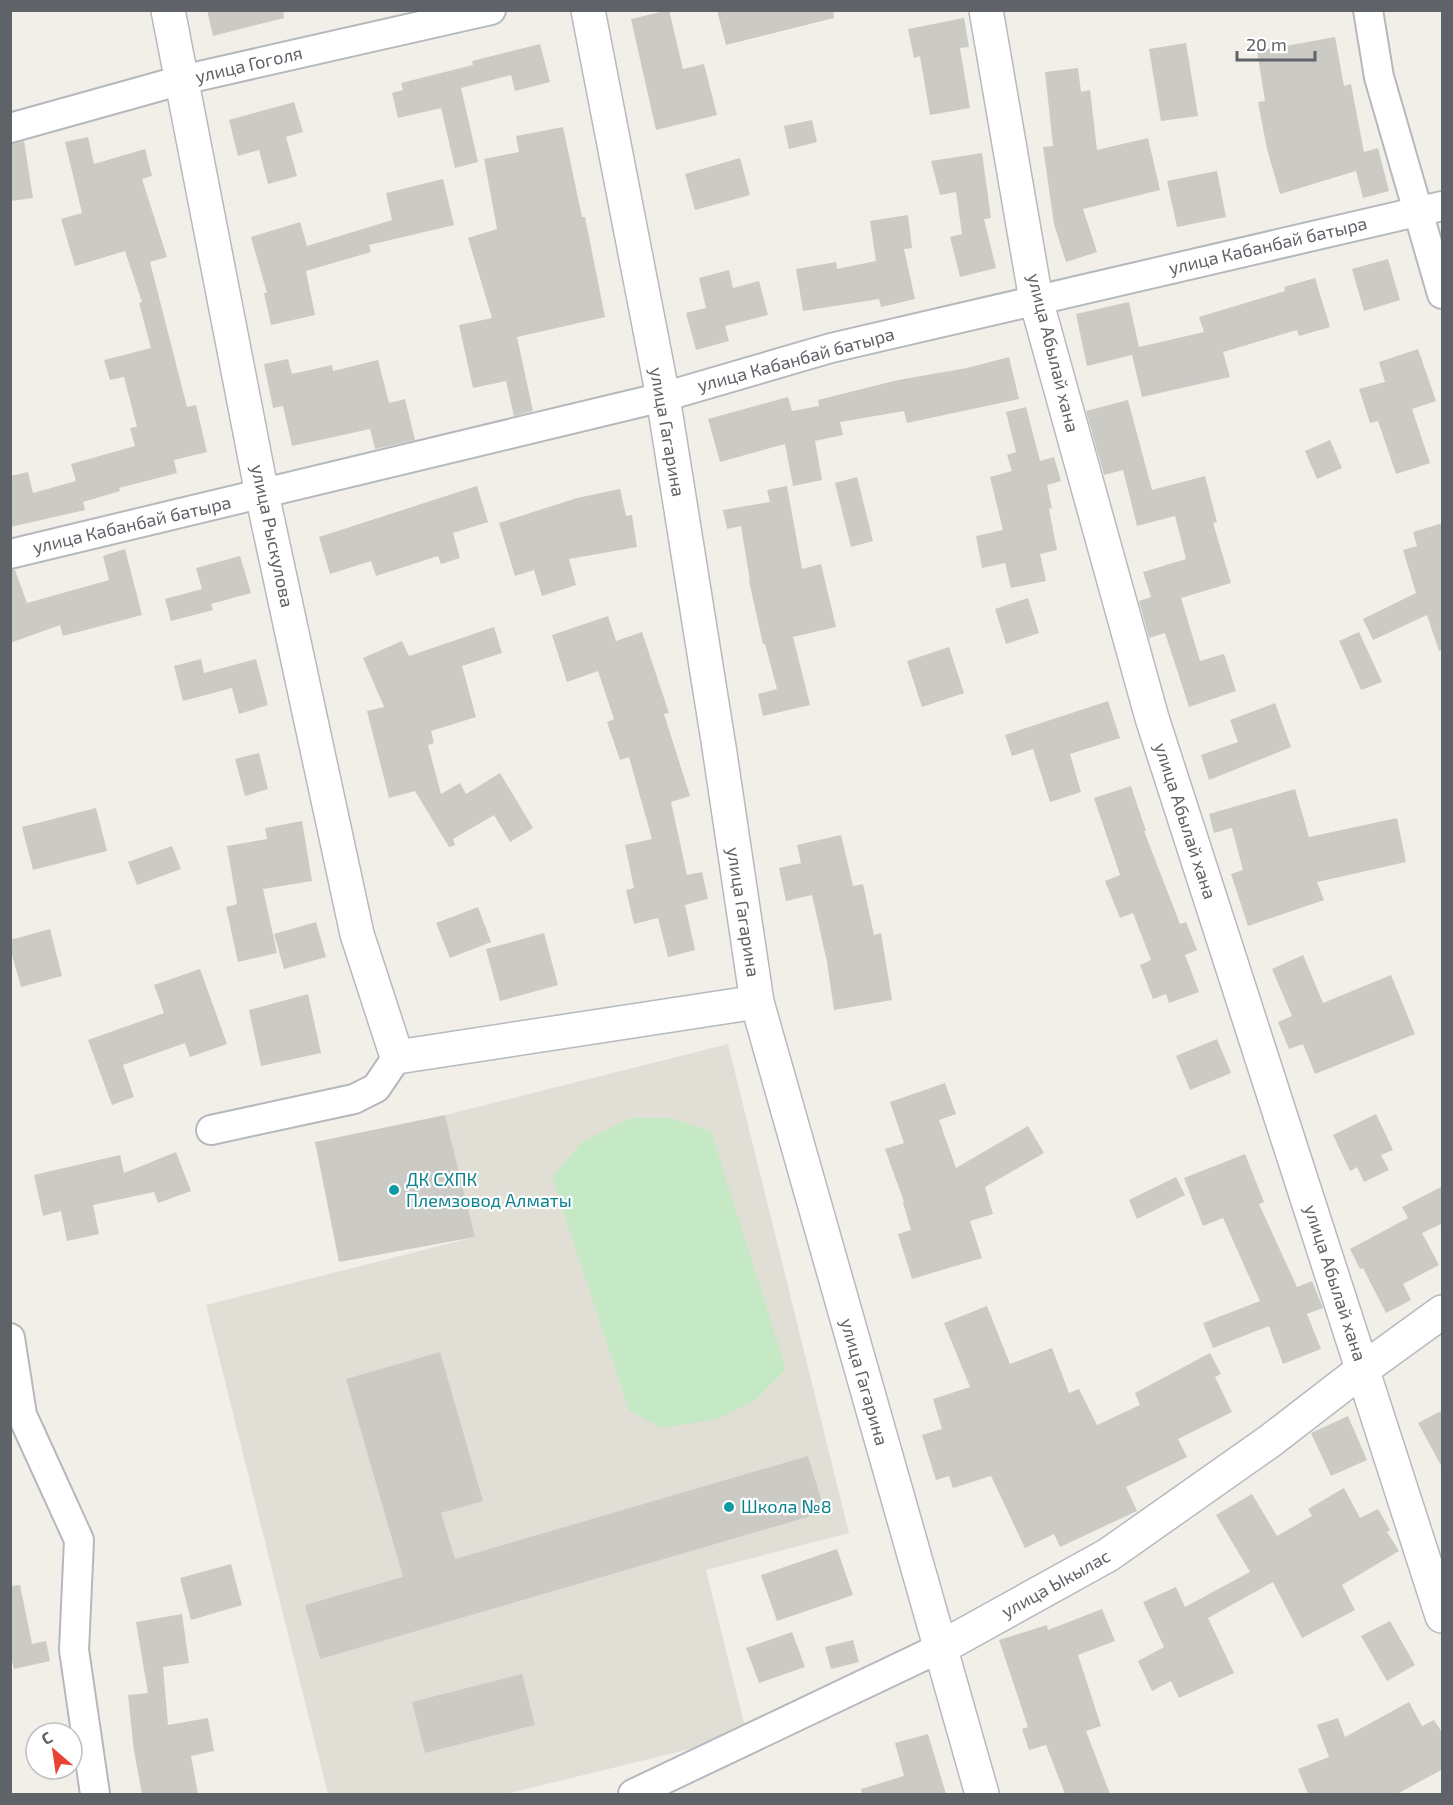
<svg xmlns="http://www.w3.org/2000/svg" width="1453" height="1805" font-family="'Exo 2',sans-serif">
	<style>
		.education { fill: #e1ded6 }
		.green { fill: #c5e8c5 }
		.building { fill: #cccac5 }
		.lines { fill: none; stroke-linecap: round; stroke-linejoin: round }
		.street-casing { stroke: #b5b8bc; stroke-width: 32 }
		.secondary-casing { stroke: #b6babf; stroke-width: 36 }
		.street { stroke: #fff; stroke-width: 28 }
		.secondary { stroke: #fff; stroke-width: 33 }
		.culture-dot { fill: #0f9aa8; stroke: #fff; stroke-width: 2 }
		.labels { text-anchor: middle; stroke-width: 4.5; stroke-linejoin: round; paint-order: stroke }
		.street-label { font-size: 18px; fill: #5f6368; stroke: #fff }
		.culture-label { font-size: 18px; fill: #0d838f; stroke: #fff; text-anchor: start }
	</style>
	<rect width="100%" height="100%" fill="#f1efe8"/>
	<path class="education" d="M 728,1044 L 849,1533 L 706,1570 L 747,1735 L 506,1794 L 328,1794 L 206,1305 L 475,1237 L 445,1115 Z"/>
	<path class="green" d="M 630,1118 L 672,1118 L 711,1131 L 786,1369 L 754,1401 L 714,1420 L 661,1428 L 629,1410 L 552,1177 L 582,1142 Z"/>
	<g class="building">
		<path d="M 207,10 L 283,10 L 284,18 L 213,36 Z"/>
		<path d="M 669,10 L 683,69 L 704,64 L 717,115 L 656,130 L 631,19 Z"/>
		<path d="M 717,10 L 833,10 L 834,18 L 726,45 Z"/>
		<path d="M 964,18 L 969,47 L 960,48 L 970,108 L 930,115 L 920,56 L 914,58 L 908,29 Z"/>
		<path d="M 1335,37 L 1344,86 L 1351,84 L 1364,152 L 1378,148 L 1389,191 L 1363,198 L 1356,171 L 1280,194 L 1267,149 L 1258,102 L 1265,101 L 1257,51 Z"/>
		<path d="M 1186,43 L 1198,116 L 1161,121 L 1149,49 Z"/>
		<path d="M 540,44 L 550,82 L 515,91 L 511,75 L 461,88 L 478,162 L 455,168 L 441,108 L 398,118 L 392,93 L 403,90 L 401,83 L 473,65 L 472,61 Z"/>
		<path d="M 1078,68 L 1081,92 L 1090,90 L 1097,150 L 1148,138 L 1160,190 L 1083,209 L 1097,252 L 1066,262 L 1054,224 L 1043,147 L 1053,146 L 1045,72 Z"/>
		<path d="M 294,102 L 303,132 L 286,137 L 297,176 L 268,184 L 259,150 L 238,156 L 229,120 Z"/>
		<path d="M 812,120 L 817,142 L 789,149 L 784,126 Z"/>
		<path d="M 563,127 L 582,217 L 585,217 L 605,317 L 517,337 L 533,411 L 514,416 L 506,381 L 473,388 L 459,325 L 492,318 L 468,238 L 497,229 L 484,159 L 519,152 L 516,136 Z"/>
		<path d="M 88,137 L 94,164 L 145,149 L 152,176 L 142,179 L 167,257 L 150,262 L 187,407 L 196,405 L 207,452 L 174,460 L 177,473 L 119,488 L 120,491 L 83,502 L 85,510 L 10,527 L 10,476 L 28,472 L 33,493 L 76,481 L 71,464 L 135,446 L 130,428 L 137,427 L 124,377 L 110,380 L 104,360 L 151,348 L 139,303 L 142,302 L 125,251 L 75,266 L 61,219 L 82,213 L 65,142 Z"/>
		<path d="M 24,141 L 33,198 L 10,201 L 10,144 Z"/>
		<path d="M 982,153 L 991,218 L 984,219 L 996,268 L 960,277 L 950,237 L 962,234 L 956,192 L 940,195 L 931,161 Z"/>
		<path d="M 740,158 L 750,195 L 695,210 L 685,174 Z"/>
		<path d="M 1217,171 L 1226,217 L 1177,227 L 1167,181 Z"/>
		<path d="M 443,179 L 454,225 L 369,245 L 371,252 L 306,271 L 315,315 L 271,325 L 264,293 L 267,293 L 251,237 L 300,222 L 307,246 L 392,220 L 386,193 Z"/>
		<path d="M 908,215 L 912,248 L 904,249 L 915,299 L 881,307 L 879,299 L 803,311 L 796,269 L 836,262 L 837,269 L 876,261 L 870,221 Z"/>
		<path d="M 1388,259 L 1400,300 L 1364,311 L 1352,269 Z"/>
		<path d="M 729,270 L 733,288 L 759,281 L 768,315 L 725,326 L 729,341 L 696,350 L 686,313 L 706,308 L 699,278 Z"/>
		<path d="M 1315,278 L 1330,327 L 1299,336 L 1297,330 L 1223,352 L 1230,377 L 1142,397 L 1132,355 L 1087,366 L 1076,314 L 1129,302 L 1139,347 L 1204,332 L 1199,317 L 1285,291 L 1284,287 Z"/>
		<path d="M 1418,349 L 1436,401 L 1412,409 L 1430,463 L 1396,474 L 1378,421 L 1370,423 L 1359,389 L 1385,382 L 1379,362 Z"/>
		<path d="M 1009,357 L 1019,399 L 907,423 L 904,411 L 840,422 L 843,435 L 815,441 L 822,480 L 793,486 L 785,444 L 720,462 L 708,419 L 788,397 L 792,411 L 819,406 L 818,400 L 898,380 L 967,368 Z"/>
		<path d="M 288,359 L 292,374 L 332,365 L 333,371 L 378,360 L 389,403 L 405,399 L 415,440 L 375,449 L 370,429 L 292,446 L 283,406 L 273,408 L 264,364 Z"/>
		<path d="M 1128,400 L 1152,490 L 1205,476 L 1217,522 L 1213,523 L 1231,583 L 1181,598 L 1200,661 L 1224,654 L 1236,691 L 1189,707 L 1165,633 L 1149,638 L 1139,601 L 1151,597 L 1143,572 L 1186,559 L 1175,516 L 1137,526 L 1123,470 L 1104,475 L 1086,411 Z"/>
		<path d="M 1026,407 L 1040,461 L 1054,457 L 1061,481 L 1047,485 L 1052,508 L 1049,509 L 1057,550 L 1040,554 L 1046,581 L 1011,588 L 1005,563 L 982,568 L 976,536 L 1003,530 L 990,477 L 1012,471 L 1007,455 L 1016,452 L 1006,412 Z"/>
		<path d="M 1330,440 L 1342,468 L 1317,479 L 1305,451 Z"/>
		<path d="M 857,477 L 873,541 L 851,547 L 835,483 Z"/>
		<path d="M 477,486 L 488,522 L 453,533 L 460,558 L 441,564 L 438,556 L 376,576 L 371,561 L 330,574 L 319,537 Z"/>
		<path d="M 787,486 L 802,569 L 821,564 L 836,627 L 793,637 L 810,705 L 763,716 L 758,694 L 777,689 L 765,644 L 763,644 L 749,581 L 750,581 L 741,526 L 727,529 L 723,510 L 770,502 L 767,490 Z"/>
		<path d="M 620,489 L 626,516 L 632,515 L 637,547 L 569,559 L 576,585 L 542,596 L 534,570 L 515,576 L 499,523 L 577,498 Z"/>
		<path d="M 1443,523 L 1443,650 L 1439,651 L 1427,615 L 1373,640 L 1363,619 L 1416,593 L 1403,550 L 1417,546 L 1413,532 Z"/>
		<path d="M 125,549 L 142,615 L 63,636 L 60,625 L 10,643 L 10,570 L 15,570 L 27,603 L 109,580 L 103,556 Z"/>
		<path d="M 240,556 L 251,593 L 211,604 L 213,610 L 171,621 L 165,599 L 202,589 L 196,568 Z"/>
		<path d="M 1028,598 L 1039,633 L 1006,644 L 995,609 Z"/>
		<path d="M 608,616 L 616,641 L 642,632 L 669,713 L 664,714 L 690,796 L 671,802 L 687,875 L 702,872 L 708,899 L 685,905 L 695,950 L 668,957 L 658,918 L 634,924 L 626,890 L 634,888 L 625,845 L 652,839 L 629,757 L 620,760 L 607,722 L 614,719 L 598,671 L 567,682 L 552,635 Z"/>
		<path d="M 494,627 L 502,653 L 462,666 L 476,717 L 431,731 L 434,743 L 428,745 L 441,794 L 460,783 L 466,794 L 500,773 L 533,828 L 510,842 L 494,815 L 453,839 L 455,845 L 449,847 L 415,791 L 389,798 L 367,711 L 384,707 L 363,658 L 402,641 L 409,656 Z"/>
		<path d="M 1359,632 L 1382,682 L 1361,690 L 1339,641 Z"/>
		<path d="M 949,647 L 964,693 L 922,707 L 907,661 Z"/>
		<path d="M 201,659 L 204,673 L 256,659 L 268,705 L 239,714 L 232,688 L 183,701 L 174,666 Z"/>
		<path d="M 1108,701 L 1120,738 L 1070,754 L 1081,792 L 1050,802 L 1033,749 L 1012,756 L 1005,735 Z"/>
		<path d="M 1275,703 L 1291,747 L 1209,780 L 1201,755 L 1238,742 L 1230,720 Z"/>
		<path d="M 259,753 L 268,789 L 245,796 L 235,759 Z"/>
		<path d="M 1131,786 L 1146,831 L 1144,831 L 1180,924 L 1186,922 L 1197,950 L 1185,955 L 1199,992 L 1169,1003 L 1166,994 L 1153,999 L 1140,965 L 1151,960 L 1133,913 L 1120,918 L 1105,881 L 1120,875 L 1094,798 Z"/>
		<path d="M 1295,789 L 1309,837 L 1397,818 L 1406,862 L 1317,882 L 1324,900 L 1248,926 L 1231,874 L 1243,870 L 1232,828 L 1214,833 L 1209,814 Z"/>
		<path d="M 96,808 L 107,851 L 33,870 L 22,827 Z"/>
		<path d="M 302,821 L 312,881 L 263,889 L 277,953 L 238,962 L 226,907 L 237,904 L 227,846 L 267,839 L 265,828 Z"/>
		<path d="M 841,835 L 853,886 L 863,884 L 874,935 L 881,933 L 892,1000 L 834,1010 L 827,962 L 812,895 L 786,901 L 779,868 L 801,863 L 797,845 Z"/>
		<path d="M 172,846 L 181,869 L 137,885 L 128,862 Z"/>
		<path d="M 478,907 L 491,942 L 450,958 L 436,923 Z"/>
		<path d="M 316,922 L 326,957 L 284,969 L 274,934 Z"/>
		<path d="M 50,929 L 62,976 L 21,987 L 10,948 L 10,940 Z"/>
		<path d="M 544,933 L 558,985 L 500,1001 L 486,949 Z"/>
		<path d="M 1303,955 L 1323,1003 L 1391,975 L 1415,1034 L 1315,1074 L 1303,1044 L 1289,1049 L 1278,1022 L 1292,1016 L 1272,969 Z"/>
		<path d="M 200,969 L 227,1044 L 190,1057 L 185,1043 L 123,1065 L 134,1097 L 112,1105 L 88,1040 L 164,1013 L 154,985 Z"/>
		<path d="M 308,994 L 321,1053 L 261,1066 L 249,1010 Z"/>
		<path d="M 1217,1039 L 1231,1073 L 1190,1090 L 1176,1056 Z"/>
		<path d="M 945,1083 L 956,1114 L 939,1120 L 956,1168 L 1028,1126 L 1044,1153 L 985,1187 L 993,1214 L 970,1221 L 982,1258 L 912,1279 L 898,1234 L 911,1230 L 903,1203 L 904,1202 L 885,1149 L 904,1143 L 890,1102 Z"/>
		<path d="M 1376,1114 L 1393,1150 L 1381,1155 L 1389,1170 L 1364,1182 L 1357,1167 L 1350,1171 L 1333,1135 Z"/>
		<path d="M 445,1115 L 475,1237 L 339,1262 L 315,1142 Z"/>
		<path d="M 176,1152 L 191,1191 L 158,1203 L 154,1192 L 93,1205 L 99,1234 L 67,1241 L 61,1211 L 43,1216 L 34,1175 L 120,1155 L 124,1173 Z"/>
		<path d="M 1245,1154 L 1264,1202 L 1259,1204 L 1297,1287 L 1312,1281 L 1323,1308 L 1307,1314 L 1321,1349 L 1283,1364 L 1269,1326 L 1213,1348 L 1203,1323 L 1260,1301 L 1223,1218 L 1203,1226 L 1184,1178 Z"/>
		<path d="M 1176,1177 L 1185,1195 L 1137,1219 L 1129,1200 Z"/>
		<path d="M 1443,1186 L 1443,1223 L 1422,1233 L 1439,1265 L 1403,1284 L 1411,1300 L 1386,1313 L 1363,1268 L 1360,1269 L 1350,1249 L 1408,1218 L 1402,1207 Z"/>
		<path d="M 987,1306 L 1010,1364 L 1052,1348 L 1069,1393 L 1079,1389 L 1097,1425 L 1140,1405 L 1135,1393 L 1210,1353 L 1221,1374 L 1215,1377 L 1232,1412 L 1178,1439 L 1187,1457 L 1126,1487 L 1137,1511 L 1060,1547 L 1054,1534 L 1025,1548 L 991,1476 L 953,1488 L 949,1476 L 936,1480 L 922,1435 L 942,1429 L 933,1399 L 970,1387 L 944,1323 Z"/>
		<path d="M 440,1352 L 483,1501 L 441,1513 L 455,1559 L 808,1456 L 825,1512 L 320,1659 L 305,1605 L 403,1577 L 346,1379 Z"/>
		<path d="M 1443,1410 L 1443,1469 L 1418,1423 Z"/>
		<path d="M 1348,1416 L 1367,1460 L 1331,1476 L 1311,1433 Z"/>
		<path d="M 1344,1488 L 1360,1518 L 1378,1509 L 1390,1530 L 1387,1532 L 1399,1551 L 1342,1585 L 1355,1610 L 1302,1638 L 1273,1582 L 1208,1618 L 1234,1673 L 1179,1698 L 1171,1681 L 1152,1691 L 1138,1661 L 1164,1647 L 1143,1602 L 1176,1587 L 1185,1607 L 1250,1572 L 1216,1515 L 1252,1494 L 1277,1536 L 1312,1516 L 1308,1509 Z"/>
		<path d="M 837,1549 L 853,1595 L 777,1621 L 761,1575 Z"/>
		<path d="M 231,1564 L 242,1605 L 191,1620 L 180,1578 Z"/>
		<path d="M 20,1585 L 32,1644 L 46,1641 L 50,1661 L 14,1669 L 10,1652 L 10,1586 Z"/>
		<path d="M 1102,1609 L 1115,1641 L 1078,1655 L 1101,1726 L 1086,1731 L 1110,1794 L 1065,1794 L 1046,1745 L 1029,1750 L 1022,1729 L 1028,1727 L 999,1640 L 1047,1625 L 1048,1630 Z"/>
		<path d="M 182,1614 L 189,1663 L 163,1667 L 168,1725 L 208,1718 L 214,1751 L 191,1756 L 198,1794 L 142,1794 L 134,1751 L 128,1695 L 148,1693 L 136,1622 Z"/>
		<path d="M 1390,1621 L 1415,1665 L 1387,1681 L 1361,1636 Z"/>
		<path d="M 792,1632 L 805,1667 L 759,1683 L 746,1648 Z"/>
		<path d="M 853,1640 L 859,1662 L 831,1669 L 825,1647 Z"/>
		<path d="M 522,1674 L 535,1725 L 425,1753 L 412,1702 Z"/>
		<path d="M 1409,1702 L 1422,1726 L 1434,1720 L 1443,1734 L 1443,1769 L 1397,1794 L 1308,1794 L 1298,1769 L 1329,1757 L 1317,1725 L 1338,1718 L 1345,1737 Z"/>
		<path d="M 928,1734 L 946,1794 L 862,1794 L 861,1789 L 904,1776 L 895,1743 Z"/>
	</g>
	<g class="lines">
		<defs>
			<g id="street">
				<path d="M 1368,10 L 1379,77 L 1442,294"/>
				<path d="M 10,128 L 182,80 L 491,10"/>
				<path d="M 10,554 L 663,397 L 831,348 L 1442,206"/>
				<path d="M 211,1130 L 354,1099 L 376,1088 L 397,1057"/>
				<path d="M 10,1338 L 22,1415 L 79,1540 L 74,1650 L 95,1794"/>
				<path d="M 633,1794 L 940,1648"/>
			</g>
			<g id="secondary">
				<path d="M 168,10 L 262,494 L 357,934 L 397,1057 L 757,1002"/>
				<path d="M 588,10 L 663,397 L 719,747 L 757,1002 L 982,1794"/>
				<path d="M 986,10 L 1036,300 L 1152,718 L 1442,1616"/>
				<path d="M 940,1648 L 1108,1555 L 1270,1441 L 1362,1370 L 1442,1312"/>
			</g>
		</defs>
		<use href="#street" class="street-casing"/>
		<use href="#secondary" class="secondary-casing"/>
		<use href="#street" class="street"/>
		<use href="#secondary" class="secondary"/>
	</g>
	<g class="culture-dot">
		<circle cx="394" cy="1190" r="6"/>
		<circle cx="729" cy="1507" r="6"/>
	</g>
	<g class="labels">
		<g class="street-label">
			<text transform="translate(249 65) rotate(-13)" y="6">улица Гоголя</text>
			<text transform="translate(1268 246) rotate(-13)" y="6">улица Кабанбай батыра</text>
			<text transform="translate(1053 353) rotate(76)" y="6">улица Абылай хана</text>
			<text transform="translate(796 360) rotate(-15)" y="6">улица Кабанбай батыра</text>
			<text transform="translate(667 432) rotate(80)" y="6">улица Гагарина</text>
			<text transform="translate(132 525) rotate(-13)" y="6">улица Кабанбай батыра</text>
			<text transform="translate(272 536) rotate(78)" y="6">улица Рыскулова</text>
			<text transform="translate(1185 821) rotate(72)" y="6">улица Абылай хана</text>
			<text transform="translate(743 912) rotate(81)" y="6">улица Гагарина</text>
			<text transform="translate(1335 1283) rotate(72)" y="6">улица Абылай хана</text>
			<text transform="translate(864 1382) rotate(74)" y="6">улица Гагарина</text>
			<text transform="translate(1056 1584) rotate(-29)" y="6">улица Ыкылас</text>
		</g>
		<g class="culture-label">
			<text x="406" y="1186">ДК СХПК<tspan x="406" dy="21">Племзовод Алматы</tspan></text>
			<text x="741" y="1513">Школа №8</text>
		</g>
	</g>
	<rect width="1453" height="1805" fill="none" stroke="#5f6368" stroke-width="24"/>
	<g transform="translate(54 1751) rotate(331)"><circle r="28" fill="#ffffff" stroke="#bfc1c3" stroke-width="1.5"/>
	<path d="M0-4.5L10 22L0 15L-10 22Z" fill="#ea4335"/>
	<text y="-9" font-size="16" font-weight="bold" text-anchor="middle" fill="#5f6368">С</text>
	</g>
	<path d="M1237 51v9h78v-9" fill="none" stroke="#5f6368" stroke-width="3"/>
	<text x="1246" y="51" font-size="18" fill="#5f6368" stroke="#ffffff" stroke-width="4.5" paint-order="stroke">20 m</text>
</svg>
